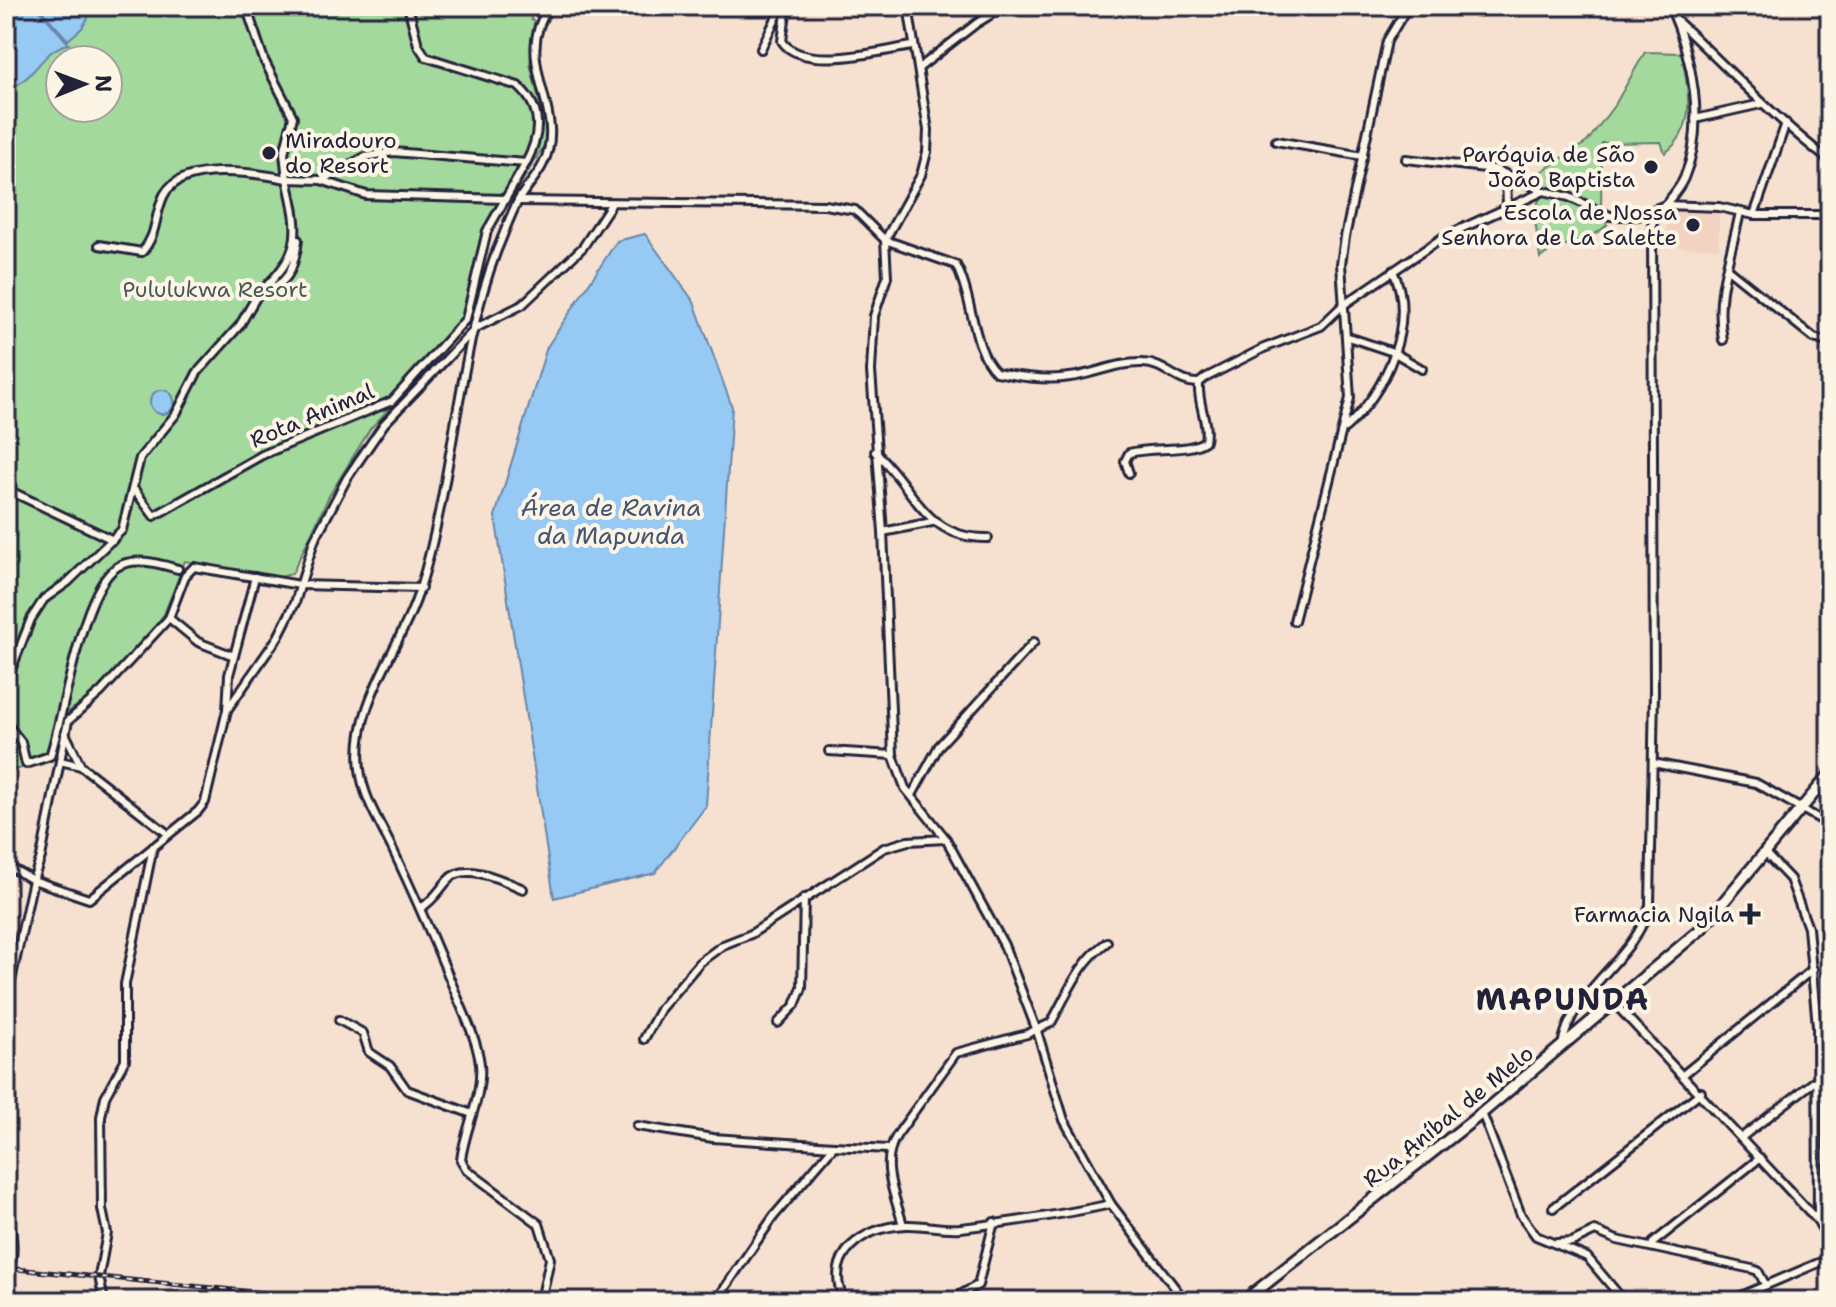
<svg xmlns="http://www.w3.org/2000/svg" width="1836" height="1307" font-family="'Shantell Sans',sans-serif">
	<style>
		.built { fill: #f2d3c1 }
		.green { fill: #a4d99d; stroke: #637e6c; stroke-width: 2; fill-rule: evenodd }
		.water { fill: #96c9f3; stroke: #6886a9; stroke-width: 2 }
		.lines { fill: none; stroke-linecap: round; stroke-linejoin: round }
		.street-casing { stroke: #22223b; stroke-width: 12 }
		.secondary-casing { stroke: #22223b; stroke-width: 15 }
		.street { stroke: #fcf5e5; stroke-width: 6 }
		.secondary { stroke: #fcf5e5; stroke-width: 9 }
		.rail-casing { stroke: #22223b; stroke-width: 5 }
		.rail { stroke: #fcf5e5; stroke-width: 2; stroke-dasharray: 6; stroke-linecap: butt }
		.poi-dot { fill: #22223b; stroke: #fcf5e5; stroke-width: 3 }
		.labels { text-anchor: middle; stroke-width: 8; stroke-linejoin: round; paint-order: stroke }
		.poi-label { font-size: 22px; fill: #22223b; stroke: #fcf5e5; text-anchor: end }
		.park-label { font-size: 22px; fill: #495958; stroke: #fcf5e5 }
		.street-label { font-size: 22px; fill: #22223b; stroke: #fcf5e5 }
		.water-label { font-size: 24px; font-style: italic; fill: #455472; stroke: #fcf5e5 }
		.district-label { font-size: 30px; font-weight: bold; letter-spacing: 2px; fill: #22223b; stroke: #fcf5e5 }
	</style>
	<rect width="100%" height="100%" fill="#f6e1d0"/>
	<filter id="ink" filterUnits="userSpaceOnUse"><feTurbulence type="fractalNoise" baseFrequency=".0125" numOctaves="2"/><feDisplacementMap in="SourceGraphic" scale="16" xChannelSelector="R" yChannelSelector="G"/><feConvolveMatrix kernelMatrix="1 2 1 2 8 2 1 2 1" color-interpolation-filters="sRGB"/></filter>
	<g filter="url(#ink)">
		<path class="built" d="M 1667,207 L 1719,207 L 1719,248 L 1666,247 Z"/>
		<g class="green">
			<path d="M 6,6 L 531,6 L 531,20 L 534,21 L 530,64 L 547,132 L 546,142 L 489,236 L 468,324 L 370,429 L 329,496 L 292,574 L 280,577 L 185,561 L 164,614 L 147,637 L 91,696 L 62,716 L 50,761 L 6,772 ZM 60,60 L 108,60 L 108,108 L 60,108 Z"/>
			<path d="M 1645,52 L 1682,53 C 1687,90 1699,127 1665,153 L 1661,142 L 1602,143 L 1601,207 L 1607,225 C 1588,243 1560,242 1540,258 L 1534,212 L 1543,191 L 1533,177 L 1587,142 L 1616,103 Z"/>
		</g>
		<g class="water">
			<path d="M 6,6 L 36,6 L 69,44 C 43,48 36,78 11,88 L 6,87 Z"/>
			<path d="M 42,6 L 90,6 L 92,11 L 82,28 L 68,40 L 41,10 Z"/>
			<path d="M 645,234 L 694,302 L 732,407 L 706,806 L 655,873 L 554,898 L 495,516 L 547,347 L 617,241 Z"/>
			<circle cx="162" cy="402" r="12"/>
		</g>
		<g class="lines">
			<defs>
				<g id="street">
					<path d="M 408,6 L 418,45 L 426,57 L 518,86 C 543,108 541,134 526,163"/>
					<path d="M 787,6 L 782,41 C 802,72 880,51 912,46"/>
					<path d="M 908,6 L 928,130 L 927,152 L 921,175 L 885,240 L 887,277 L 874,316 L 871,371 L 883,532 L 893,755 L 905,788 L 946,839 L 1004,945 L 1037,1031 L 1064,1120 L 1111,1204 L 1185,1301"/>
					<path d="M 1677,21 C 1728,68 1775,119 1830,161"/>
					<path d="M 761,49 L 782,6"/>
					<path d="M 919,68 L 977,23 L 1005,6"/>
					<path d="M 1695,119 L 1761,104"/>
					<path d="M 1276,141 L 1363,156"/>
					<path d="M 1406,159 L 1494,169 L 1544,191"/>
					<path d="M 1506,177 L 1507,205"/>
					<path d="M 518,201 L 825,205 L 855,210 L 885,240 L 956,265 C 973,296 972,350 996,372 C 1020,377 1046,381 1070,377 C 1095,374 1117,362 1143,363 C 1165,363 1177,384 1199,383"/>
					<path d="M 1754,215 L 1786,123"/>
					<path d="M 298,240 C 294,271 288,285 258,294 C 303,253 300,234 287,179 L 321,180 L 366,195 L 505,199"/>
					<path d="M 99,245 L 142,252 C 158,234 154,215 164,195 C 182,161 256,173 287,179 L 284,153 L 293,117 L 264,60 L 246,6"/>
					<path d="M 1729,270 L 1814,338 L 1830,343"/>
					<path d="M 1348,337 L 1393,352 L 1422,369"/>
					<path d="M 1723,340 C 1714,293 1731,258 1740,212"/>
					<path d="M 1345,428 C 1385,394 1418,322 1393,271"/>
					<path d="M 875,452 C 916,489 924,539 988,538"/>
					<path d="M 1129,473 L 1125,461 L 1129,453 C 1153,446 1188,453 1205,441 C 1209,422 1197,403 1199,383 L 1205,378 L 1264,348 L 1321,326 L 1342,306 L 1445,236 L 1544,191 L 1569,197 L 1610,216 L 1638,216 L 1665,205 L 1719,207 L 1754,215 L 1830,215"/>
					<path d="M 133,488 L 154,516 L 262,455 L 392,401 L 466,319 L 487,231 L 526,163 L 393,152 L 365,157 L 321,180"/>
					<path d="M 6,489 L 113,540"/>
					<path d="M 883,532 L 932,522"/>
					<path d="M 169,618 L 185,576 L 194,567 L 300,585 L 421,588"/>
					<path d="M 1294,621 L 1350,398 L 1341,264 L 1345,237 L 1387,41 L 1408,6"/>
					<path d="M 6,683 L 31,619 L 44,599 L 68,582 L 122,530 L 140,458 L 176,414 L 197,373 L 240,325 L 258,294"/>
					<path d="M 227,710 L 278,637 L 295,603 L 314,541 L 347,478 L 384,424 L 476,328 L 522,305 L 583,247 L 612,203"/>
					<path d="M 6,723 L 21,742 L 26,764 L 50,756 C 65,712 81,590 117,567 C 134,556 160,564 178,569"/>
					<path d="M 65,733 L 81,766"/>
					<path d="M 829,751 L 893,755"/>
					<path d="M 60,761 L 81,766 L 168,834"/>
					<path d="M 1653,763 L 1756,783 L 1830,825"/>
					<path d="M 912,795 L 939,746 L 1034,642"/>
					<path d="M 1766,854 L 1790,879 L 1808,928 L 1817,1026 L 1818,1221"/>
					<path d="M 6,865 L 33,880 L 89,899 L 198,811 L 205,802 L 227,710 L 229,675 L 255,577"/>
					<path d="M 421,908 C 435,899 438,891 448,880 C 465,861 504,881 523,889"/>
					<path d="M 6,1004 L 33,880 L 41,857 L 68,721 L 101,692 L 169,618 L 198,642 L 234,656"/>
					<path d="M 1615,1004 L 1818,1221 L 1830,1244"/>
					<path d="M 339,1020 L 363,1033 L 369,1052 L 390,1066 L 407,1090 L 472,1114"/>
					<path d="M 778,1023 L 795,1005 L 802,988 L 804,898"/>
					<path d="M 1817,1026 L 1830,1026"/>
					<path d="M 644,1039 L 661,1008 L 700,962 L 723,945 L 751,934 L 884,848 L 908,841 L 946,839"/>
					<path d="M 1562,1046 C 1570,990 1635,961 1650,905 L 1654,691 L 1652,225 C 1659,208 1677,195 1684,178 C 1707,124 1692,57 1670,6"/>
					<path d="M 1684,1074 L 1813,969"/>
					<path d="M 1482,1113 L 1521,1215 L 1536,1236 L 1587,1257 L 1624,1301"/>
					<path d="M 637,1126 L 713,1138 L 834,1146"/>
					<path d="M 1742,1137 L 1815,1081"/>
					<path d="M 6,1206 C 11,1227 18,1257 6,1276"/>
					<path d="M 1553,1208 L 1701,1092"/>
					<path d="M 903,1225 C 895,1195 879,1163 897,1135 L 956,1053 L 1027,1034 L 1051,1023 C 1069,991 1078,964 1107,942"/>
					<path d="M 1557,1243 L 1572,1242 L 1595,1231 L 1617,1240 L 1752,1269 L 1758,1271 L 1765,1284"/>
					<path d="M 1653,1243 L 1760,1158"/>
					<path d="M 104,1301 L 99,1276 L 107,1233 L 102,1209 L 101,1117 L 105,1097 L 125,1060 L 125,984 L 153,847"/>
					<path d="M 541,1301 L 550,1259 L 539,1224 L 467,1170 L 461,1160 C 465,1127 483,1097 480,1064 C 477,1040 465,1016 456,994 C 436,945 415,896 392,848 C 380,823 363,797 360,769 C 352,701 403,647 421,585 C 454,477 457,355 497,250 C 504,234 510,215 519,199 C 526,187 537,177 543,164 C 570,110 509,62 550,6"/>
					<path d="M 716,1301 L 774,1216 L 834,1146 L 888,1149"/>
					<path d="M 844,1301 C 823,1255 862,1227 906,1225 C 924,1224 943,1230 961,1228 C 1012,1222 1062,1215 1111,1204"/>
					<path d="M 949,1301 L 978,1285 L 994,1222"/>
					<path d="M 1729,1301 L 1830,1258"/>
				</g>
				<path id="secondary" d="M 1244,1301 L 1482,1113 L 1701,929 L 1830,774"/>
			</defs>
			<use href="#street" class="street-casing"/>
			<use href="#secondary" class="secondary-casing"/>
			<use href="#street" class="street"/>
			<use href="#secondary" class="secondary"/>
			<defs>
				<path id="rail" d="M 6,1268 L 347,1301"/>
			</defs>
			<use href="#rail" class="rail-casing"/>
			<use href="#rail" class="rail"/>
		</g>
	</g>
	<g class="poi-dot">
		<circle cx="269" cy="153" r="8"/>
		<circle cx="1651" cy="167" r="8"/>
		<circle cx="1693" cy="225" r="8"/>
		<path d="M1746 902h8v8h8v8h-8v8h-8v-8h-8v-8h8z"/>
	</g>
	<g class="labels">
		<g class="poi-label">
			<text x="285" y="148" text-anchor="start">Miradouro<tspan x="285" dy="25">do Resort</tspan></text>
			<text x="1635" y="162">Paróquia de São<tspan x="1635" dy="25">João Baptista</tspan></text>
			<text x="1677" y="220">Escola de Nossa<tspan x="1677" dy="25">Senhora de La Salette</tspan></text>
			<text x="1734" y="922">Farmacia Ngila</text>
		</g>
		<g class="park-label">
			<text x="215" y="297">Pululukwa Resort</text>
		</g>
		<g class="street-label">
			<text transform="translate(312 415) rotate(-23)" y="8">Rota Animal</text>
			<text transform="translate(1448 1116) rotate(-39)" y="8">Rua Aníbal de Melo</text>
		</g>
		<g class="water-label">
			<text x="611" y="516">Área de Ravina<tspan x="611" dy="28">da Mapunda</tspan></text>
		</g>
		<g class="district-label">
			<text x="1563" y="1010">MAPUNDA</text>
		</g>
	</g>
	<rect width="1836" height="1307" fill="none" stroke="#fcf5e5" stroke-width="32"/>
	<rect x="16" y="16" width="1804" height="1275" fill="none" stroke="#22223b" stroke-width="3" filter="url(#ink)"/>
	<g transform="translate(84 84) rotate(89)"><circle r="38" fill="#fcf5e5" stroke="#a5a1a1" stroke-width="2"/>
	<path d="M0-6L14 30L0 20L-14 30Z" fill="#22223b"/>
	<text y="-12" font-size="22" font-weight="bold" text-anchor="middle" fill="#22223b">N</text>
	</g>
</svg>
